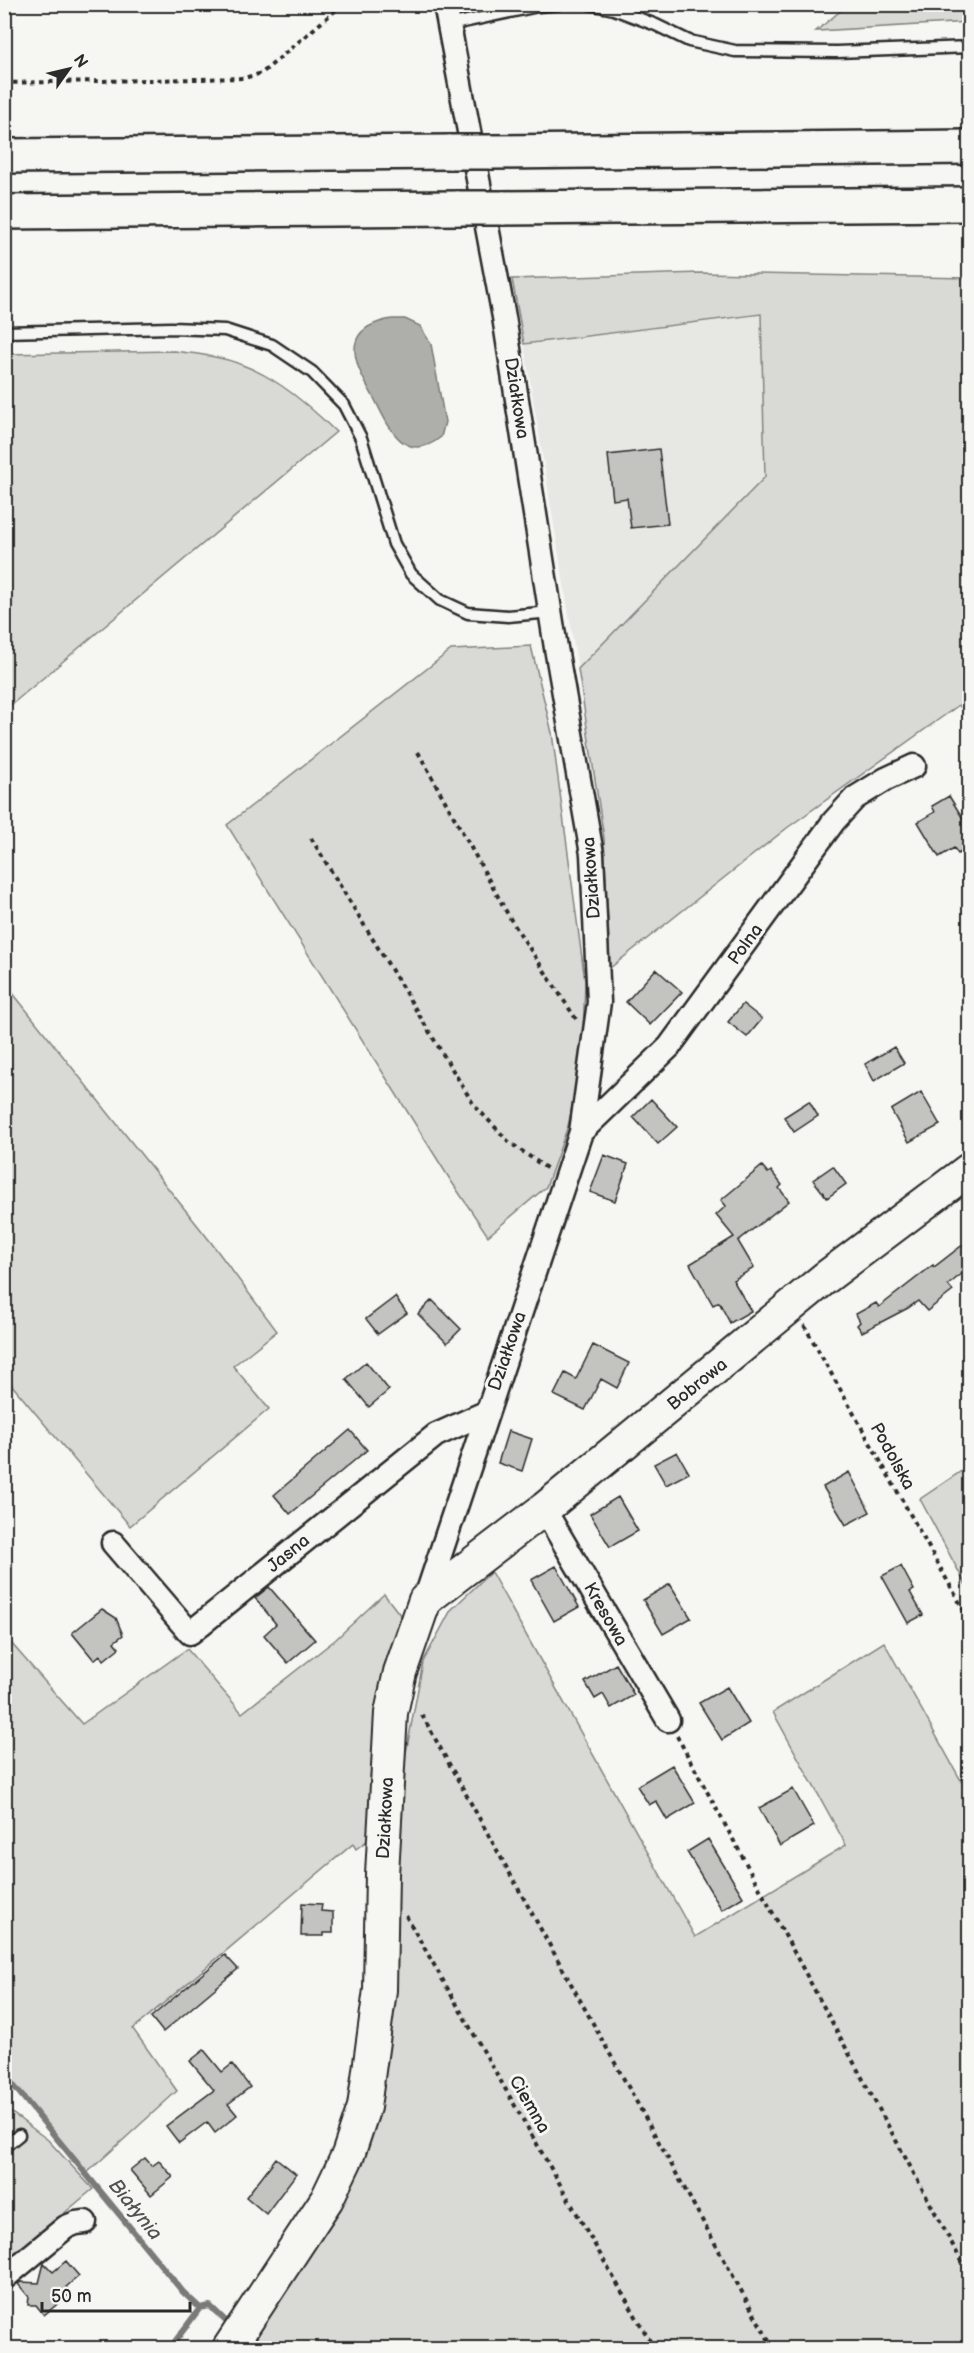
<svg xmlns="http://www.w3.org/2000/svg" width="974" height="2353" font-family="'Balsamiq Sans',sans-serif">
	<rect width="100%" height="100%" fill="#f6f6f2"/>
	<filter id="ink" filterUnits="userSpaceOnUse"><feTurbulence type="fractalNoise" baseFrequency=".0167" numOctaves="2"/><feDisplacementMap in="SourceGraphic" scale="12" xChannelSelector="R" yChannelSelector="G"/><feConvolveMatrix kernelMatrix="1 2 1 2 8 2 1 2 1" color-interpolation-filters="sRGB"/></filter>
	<g filter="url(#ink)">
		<path fill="#e7e7e3" d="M761,314L765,477L578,669L524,344Z"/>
		<path fill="#d9d9d5" stroke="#828280" stroke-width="1.5" d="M849,4L969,5V22L816,31Z
			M700,273L969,278V720L959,705L787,828L610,968L604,838L578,669L765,477L761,314L524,344L512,279Z
			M174,351C188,353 202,354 215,357C263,366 303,399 336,432L5,710V354Z
			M531,646L552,733L585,981L582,1061L568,1126L546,1187L488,1236L451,1181L227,825L451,650Z
			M4,982L210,1241L277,1331L233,1366L269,1409L130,1526L5,1377Z
			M969,1466V1591L920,1499Z
			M491,1572L695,1937L846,1845L773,1712L884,1642L969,1795V2348H250L332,2213L373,2129L391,2006L394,1856L405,1758L423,1662L451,1610Z
			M384,1594L404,1620L376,1712L370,1780L368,1840L356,1849L353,1844L133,2029L177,2091L87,2173L5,2074L4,1635L82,1724L187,1649L242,1713L335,1640Z
			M4,2107L48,2140L93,2189L5,2263Z"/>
		<path fill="#aeaeab" stroke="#7a7a78" stroke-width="1.5" d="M392,319H405L420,326L431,344L445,422L441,437C405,466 388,426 375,400C366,383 349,358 357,339C363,326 380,321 392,319Z"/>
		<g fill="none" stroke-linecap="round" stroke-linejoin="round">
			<path stroke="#7a7a78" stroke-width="6" d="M4,2074L183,2292L200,2308L210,2306L233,2328
				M244,2340L252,2348
				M170,2348L200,2308"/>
		</g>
		<path fill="#c3c3c0" stroke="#2b2b2b" stroke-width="1.5" d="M659,449L668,524L631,528L627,498L613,500L608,455Z
			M949,796L969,828V847L958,854L954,848L939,857L918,822L935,812L932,806Z
			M656,969L682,992L650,1025L626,1002Z
			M743,1004L762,1019L747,1037L728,1022Z
			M894,1047L904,1063L874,1081L865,1064Z
			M921,1092L940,1125L909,1142L891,1110Z
			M651,1099L677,1127L658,1144L633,1117Z
			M809,1101L818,1116L794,1132L784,1117Z
			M604,1155L628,1164L615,1201L590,1192Z
			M762,1166L768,1173L771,1171L782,1185L779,1188L789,1201L738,1241L754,1268L733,1280L751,1311L730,1323L719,1302L713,1305L690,1264L734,1237L716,1215L726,1206L721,1200Z
			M833,1166L846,1184L827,1198L813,1180Z
			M969,1240V1268L948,1285L953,1291L927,1311L918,1301L908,1308L862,1332L857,1325L860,1322L856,1314L876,1303L879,1307L933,1265L934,1267Z
			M395,1297L407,1313L378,1334L366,1319Z
			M432,1300L461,1329L447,1343L418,1314Z
			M593,1345L629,1363L617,1388L601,1379L585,1410L554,1395L565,1373L576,1379Z
			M366,1362L389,1390L369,1407L346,1379Z
			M350,1430L367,1450L290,1514L274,1495Z
			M508,1431L532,1439L522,1471L498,1463Z
			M677,1452L689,1473L666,1485L654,1464Z
			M849,1472L870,1512L846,1525L823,1487Z
			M618,1497L638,1531L610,1547L590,1514Z
			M556,1566L579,1607L554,1621L531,1580Z
			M901,1566L914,1590L910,1592L923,1615L908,1623L882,1576Z
			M670,1584L691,1618L663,1634L643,1600Z
			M269,1587L315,1640L288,1663L264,1635L276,1624L255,1598Z
			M102,1609L116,1618L123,1635L114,1642L119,1648L104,1660L100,1655L94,1660L72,1633Z
			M616,1664L634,1695L611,1708L603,1694L595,1699L585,1682Z
			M727,1687L749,1723L722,1740L699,1703Z
			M672,1765L695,1803L667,1820L656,1801L649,1805L637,1786Z
			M793,1789L814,1826L780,1846L759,1808Z
			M708,1839L743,1897L722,1910L687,1852Z
			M302,1903L322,1904L321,1911L333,1912V1933H324V1936H301Z
			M225,1955L238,1969L163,2032L151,2017Z
			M204,2050L222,2072L232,2064L250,2087L228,2104L237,2115L215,2133L207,2122L179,2143L166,2126L214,2090L190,2061Z
			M145,2158L152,2166L159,2161L173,2177L151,2195L130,2170Z
			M276,2158L296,2174L266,2214L246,2197Z
			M66,2261L79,2276L66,2287L71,2293L44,2315L36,2305H28L29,2297L18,2284L21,2282L39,2283L44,2263L53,2272Z"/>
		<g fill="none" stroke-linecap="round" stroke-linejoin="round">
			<defs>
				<path id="lane" d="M589,4L614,9L656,25L689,41L735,51L837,52L970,47
					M449,25L538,6L559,4
					M4,332L171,328L225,330L272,345L312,372L344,405L361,438L394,544L411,574L440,600L468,613L508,616L551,612
					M4,2147L19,2135"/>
				<path id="street" d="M581,1132L669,1047L834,821L855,798L886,779L914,766
					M544,1509L668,1720
					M113,1543L190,1633L436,1435L487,1412
					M425,1600L581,1132L599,1002L592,854L556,648L504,317L445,4
					M4,2278L66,2227L76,2223L85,2222"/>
				<path id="secondary" d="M229,2348L327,2199L348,2155L364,2107L380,1990L382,1874L391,1713L400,1672L425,1600L544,1509L825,1278L970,1169"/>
				<path id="highway" d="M490,152L970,147
					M4,156L451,152
					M502,208L970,204
					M4,212L459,208"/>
			</defs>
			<use href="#lane" stroke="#2b2b2b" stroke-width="15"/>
			<use href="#street" stroke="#2b2b2b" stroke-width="27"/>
			<use href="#secondary" stroke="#2b2b2b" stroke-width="36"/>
			<use href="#highway" stroke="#2b2b2b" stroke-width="38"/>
			<path stroke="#2b2b2b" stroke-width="4" stroke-dasharray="4.5 4.5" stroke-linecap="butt" d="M4,83L244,78L262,73L343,4
				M418,752L511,920L576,1019
				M311,838L474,1105L509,1142L549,1170
				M804,1325L970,1621
				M422,1715L773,2348
				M677,1736L970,2277
				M406,1916L654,2348"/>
			<use href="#lane" stroke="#f6f6f2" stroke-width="10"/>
			<use href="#street" stroke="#f6f6f2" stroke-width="22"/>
			<use href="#secondary" stroke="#f6f6f2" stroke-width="32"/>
			<use href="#highway" stroke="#f6f6f2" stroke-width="33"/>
			<defs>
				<path id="highway-bridge" d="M451,152H490
					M459,208H502"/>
			</defs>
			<use href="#highway-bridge" stroke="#2b2b2b" stroke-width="38" stroke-linecap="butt"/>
			<use href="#highway-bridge" stroke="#f6f6f2" stroke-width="33"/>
		</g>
	</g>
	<g text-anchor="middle" stroke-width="6" stroke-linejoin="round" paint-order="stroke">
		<g font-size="18" fill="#2b2b2b" stroke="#f6f6f2">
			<text transform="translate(517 398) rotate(81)" y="6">Działkowa</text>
			<text transform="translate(591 878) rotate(-94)" y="6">Działkowa</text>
			<text transform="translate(745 944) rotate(-54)" y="6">Polna</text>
			<text transform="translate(507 1351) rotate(-71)" y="6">Działkowa</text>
			<text transform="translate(697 1384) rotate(-39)" y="6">Bobrowa</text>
			<text transform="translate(893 1456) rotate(61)" y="6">Podolska</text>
			<text transform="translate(288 1553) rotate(-39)" y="6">Jasna</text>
			<text transform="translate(606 1614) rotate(60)" y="6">Kresowa</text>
			<text transform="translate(385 1818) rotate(-87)" y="6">Działkowa</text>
			<text transform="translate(530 2104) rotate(60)" y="6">Ciemna</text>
		</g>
		<g font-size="20" font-style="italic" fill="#525251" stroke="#f6f6f2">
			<text transform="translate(136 2209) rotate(51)" y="7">Białynia</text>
		</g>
	</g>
	<rect width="974" height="2353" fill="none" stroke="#f6f6f2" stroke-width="24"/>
	<rect x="12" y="12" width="950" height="2329" fill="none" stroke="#2b2b2b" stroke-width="2" filter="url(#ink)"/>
	<g transform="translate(69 69) rotate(56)" stroke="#f6f6f2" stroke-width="4.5" paint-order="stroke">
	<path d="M0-4.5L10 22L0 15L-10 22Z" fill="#2b2b2b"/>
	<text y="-9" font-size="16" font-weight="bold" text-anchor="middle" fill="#2b2b2b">N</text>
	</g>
	<path d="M42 2302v9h148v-9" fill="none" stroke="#2b2b2b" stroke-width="3"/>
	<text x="51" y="2302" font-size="18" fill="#2b2b2b" stroke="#f6f6f2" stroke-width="4.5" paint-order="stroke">50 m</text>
</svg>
